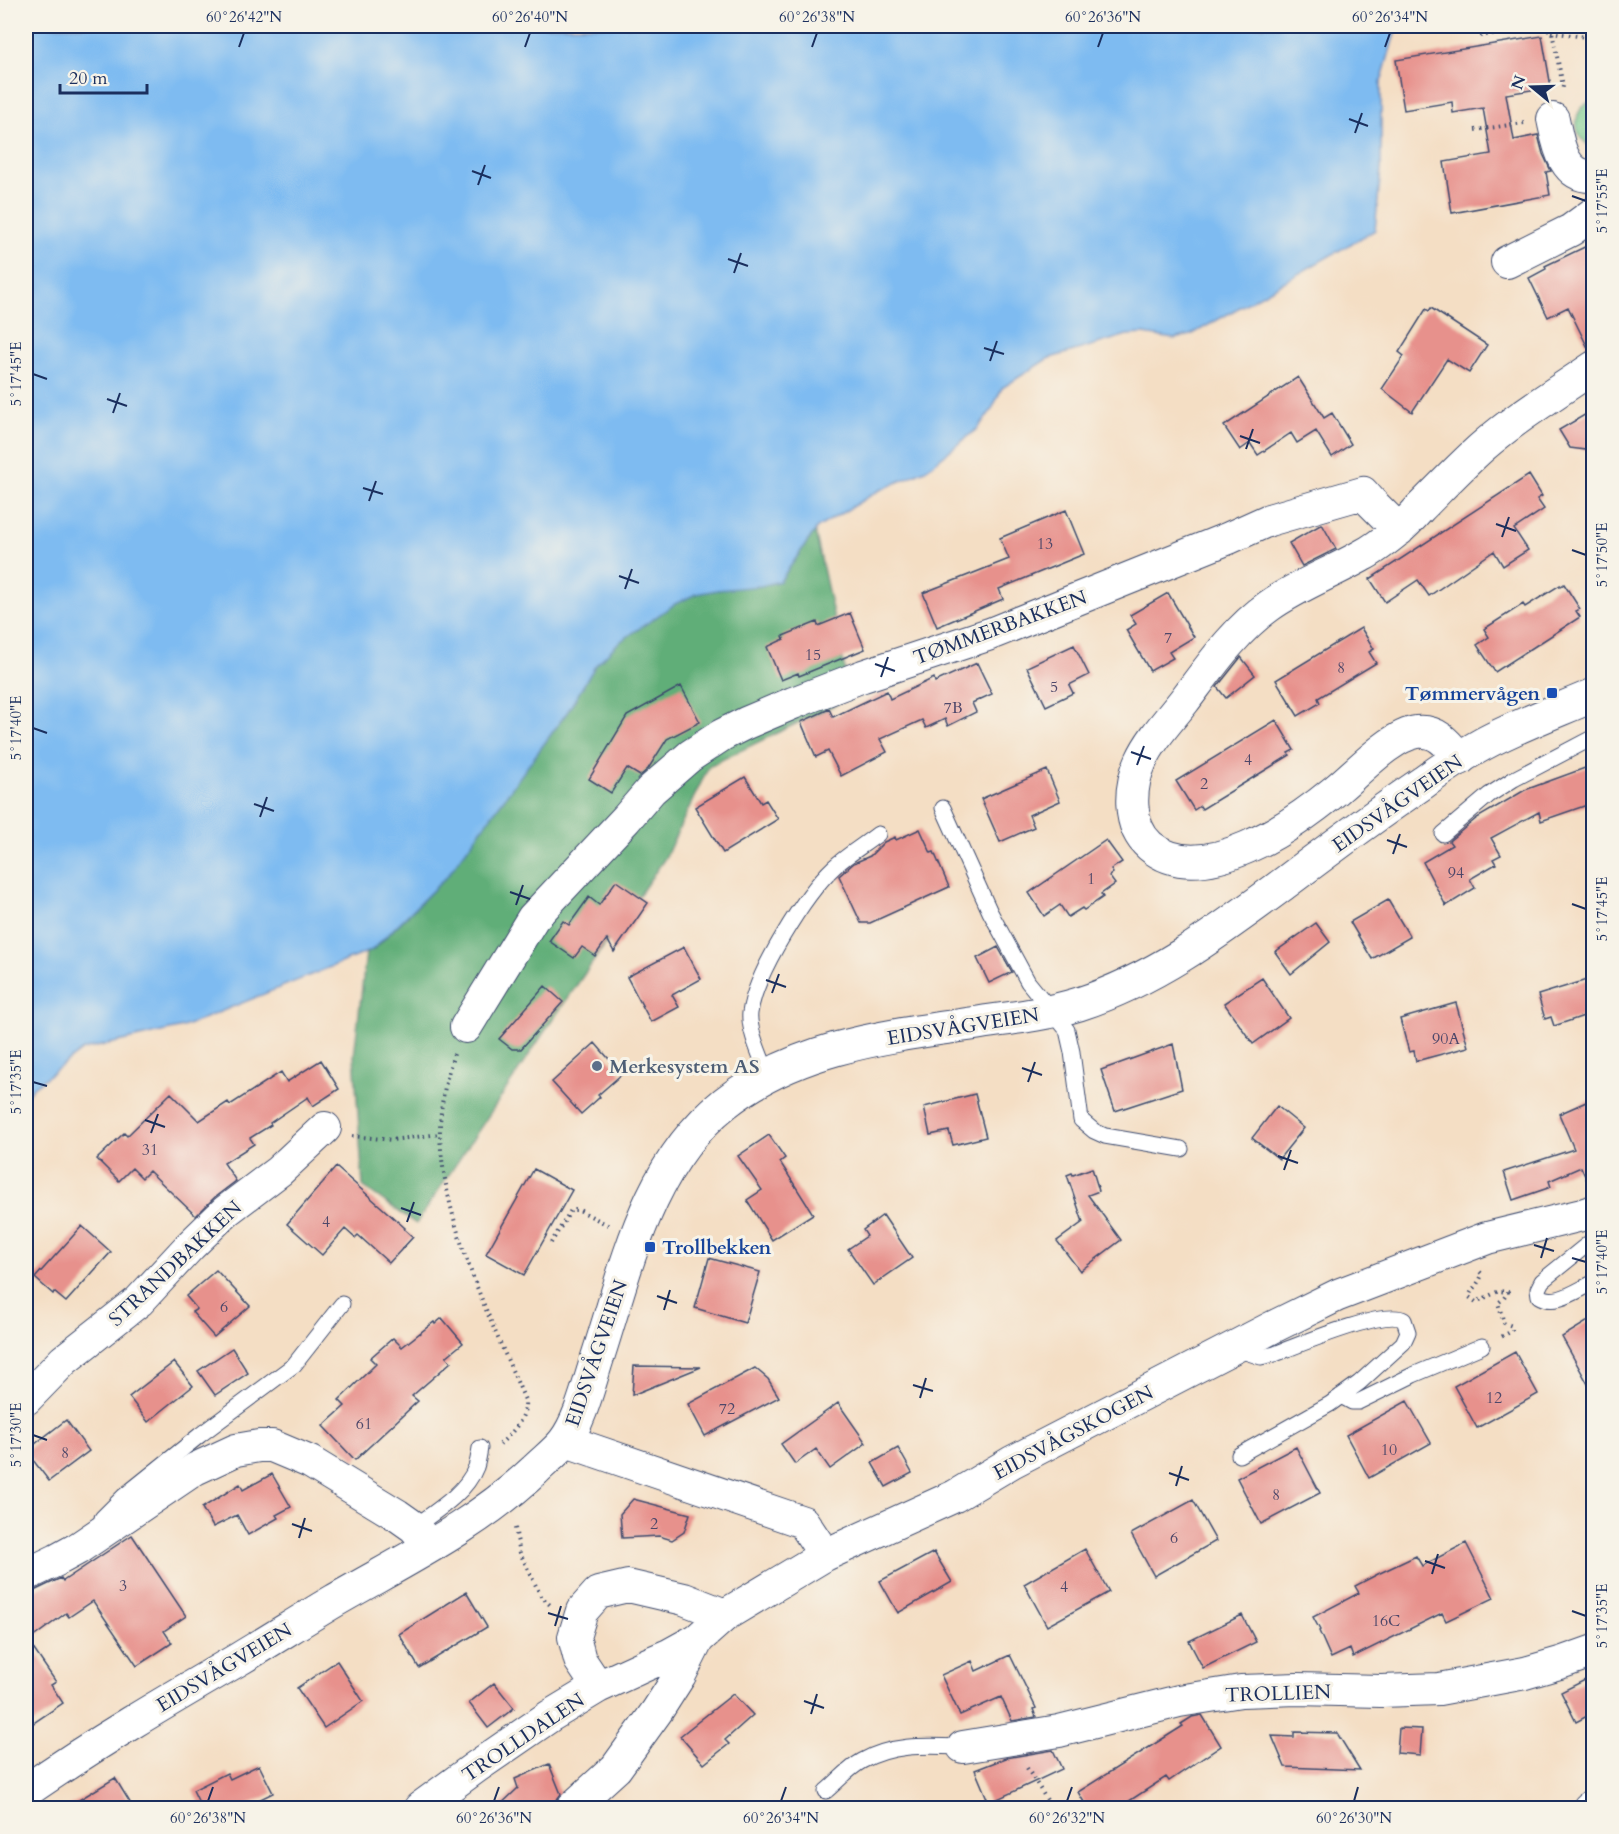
<svg xmlns="http://www.w3.org/2000/svg" width="1619" height="1834" font-family="Cardo,serif">
	<rect width="100%" height="100%" fill="#f7f3e8"/>
	<filter id="ink" filterUnits="userSpaceOnUse"><feTurbulence type="fractalNoise" baseFrequency=".0167" numOctaves="2"/><feDisplacementMap in="SourceGraphic" scale="12" xChannelSelector="R" yChannelSelector="G"/><feConvolveMatrix kernelMatrix="1 2 1 2 8 2 1 2 1" color-interpolation-filters="sRGB"/></filter>
	<filter id="wash" filterUnits="userSpaceOnUse"><feTurbulence type="fractalNoise" baseFrequency=".008" numOctaves="4" result="noise"/><feDisplacementMap in="SourceGraphic" scale="24" xChannelSelector="R" yChannelSelector="G"/><feGaussianBlur stdDeviation="1.35" result="paint"/><feColorMatrix in="noise" values="0 0 0 0 0 0 0 0 0 0 0 0 0 0 0 0 0 1.4 0 .05"/><feComposite in="paint" operator="in"/></filter>
	<g filter="url(#wash)">
		<rect width="100%" height="100%" fill="#f4dec4"/>
		<path fill="#77ca8c" stroke="#497c75" stroke-width="1.5" d="M1593,100H1594L1593,148C1572,136 1570,111 1593,100Z"/>
		<path fill="#61ae78" stroke="#3e6e6b" stroke-width="1.5" d="M815,531L851,697L709,766L665,858L549,1025L416,1224L363,1186L354,1056L366,953L373,950L448,875L568,711L595,666L618,643L675,604L696,594L717,590L780,581Z"/>
		<path fill="#7ebbf1" stroke="#4c75a8" stroke-width="1.5" d="M26,26H1397L1381,82V169L1375,230L1191,335L1174,339L1144,334L1127,335L1047,359L1002,388L991,411L977,429L925,470L878,491L817,528L780,581L761,586L717,590L696,594L675,604L618,643L595,666L568,711L448,875L372,950L183,1027L83,1050L32,1088L26,1096Z"/>
		<g id="blocks">
			<path fill="#e7918c" d="M1542,36L1551,87L1506,94L1514,140L1538,135L1543,154L1551,171L1546,172L1550,195L1452,213L1444,162L1491,154L1483,108L1453,113L1452,102L1404,110L1396,60Z
				M1593,243V349L1589,350L1568,307L1548,317L1529,278L1546,269L1545,266Z
				M1431,308L1487,345L1469,373L1447,359L1412,412L1382,389L1404,356L1399,352L1426,309L1429,311Z
				M1298,377L1324,418L1332,413L1351,444L1332,457L1316,431L1297,443L1291,433L1258,455L1250,443L1240,450L1224,426Z
				M1593,410V451L1570,448L1559,430Z
				M1529,475L1542,496L1537,499L1544,509L1514,529L1528,550L1503,566L1494,551L1429,596L1418,580L1385,602L1370,579Z
				M1066,510L1084,554L999,589L1003,599L937,627L923,593L1009,559L1000,538Z
				M1322,524L1336,549L1302,566L1289,543Z
				M1564,584L1580,609L1576,611L1580,617L1495,672L1477,645L1489,637L1484,629L1523,604L1525,607L1560,585V587Z
				M1168,593L1194,637L1169,652L1173,658L1150,671L1126,630L1136,624L1130,615Z
				M850,613L865,649L799,676L798,673L781,680L767,647L784,639L783,636L817,622L818,626Z
				M1361,628L1374,649L1369,652L1376,663L1318,698L1320,703L1298,716L1276,680Z
				M1074,645L1089,675L1069,685L1073,693L1046,706L1027,667Z
				M1241,657L1255,675L1226,698L1217,687Z
				M977,663L992,694L972,703L976,712L948,726L945,719L926,728L922,720L880,739L887,752L841,776L828,751L816,757L801,722L829,709L833,717L887,691L890,699L934,678L935,682Z
				M681,686L700,722L667,739L648,769L640,776L627,768L611,793L589,779L627,716Z
				M1276,720L1294,750L1288,753L1290,755L1202,809L1200,806L1194,810L1176,781Z
				M1593,765V803L1541,821L1539,812L1491,838L1501,855L1493,859L1496,864L1470,879L1475,888L1446,906L1423,862L1452,845L1449,841L1477,818L1525,790Z
				M1047,770L1060,801L1029,815L1034,827L1000,842L981,799Z
				M745,777L761,803L766,800L778,819L723,853L695,807Z
				M920,829L931,853L934,852L949,887L870,923H861L839,876L854,863L870,856L884,842L895,837L896,840Z
				M1106,840L1122,862L1111,869L1113,873L1109,876L1115,884L1101,894L1103,897L1084,910L1082,908L1068,917L1060,905L1044,916L1029,893Z
				M616,881L648,903L614,952L607,939L595,956L582,947L574,958L549,941L563,921L569,925L589,897L599,905Z
				M1388,900L1410,937L1372,959L1350,922Z
				M1316,923L1330,942L1291,974L1275,952Z
				M684,947L701,979L672,995L679,1007L651,1022L627,977Z
				M998,947L1012,972L989,983L977,958Z
				M1262,978L1289,1018L1253,1044L1224,1003Z
				M1593,978V1013L1554,1026L1551,1017L1545,1019L1538,995Z
				M545,986L563,1002L521,1049H512L499,1039Z
				M1456,1003L1468,1047L1416,1061L1414,1051L1409,1052L1400,1019Z
				M595,1043L622,1074L598,1095L600,1097L581,1114L552,1082Z
				M1173,1044L1182,1089L1115,1111L1101,1070Z
				M321,1060L339,1089L313,1106L308,1097L270,1123L271,1125L250,1138L254,1144L224,1163L236,1181L215,1197L196,1216L149,1171L142,1178L132,1168L119,1181L97,1159L124,1133L127,1136L171,1093L199,1121L228,1102L230,1105L281,1072L287,1082Z
				M975,1094L986,1137L953,1145L949,1131L930,1135L924,1107Z
				M1593,1099V1194L1581,1167L1549,1181L1551,1187L1513,1200L1504,1172L1574,1149L1559,1114Z
				M1277,1106L1304,1128L1279,1159L1252,1138Z
				M769,1135L785,1158L780,1162L813,1214L772,1240L747,1200L762,1190L738,1156Z
				M336,1167L405,1228L404,1229L413,1237L389,1263L358,1235L355,1238L345,1229L322,1255L287,1224Z
				M1092,1168L1099,1191L1088,1195L1121,1240L1080,1271L1057,1241L1083,1222L1067,1175L1072,1173L1073,1175Z
				M534,1169L572,1190L524,1275L486,1254Z
				M883,1215L912,1258L873,1285L848,1249L867,1236L863,1230Z
				M82,1226L111,1252L66,1302L54,1292L53,1294L35,1278Z
				M709,1258L760,1272L745,1323L695,1308Z
				M216,1270L250,1306L214,1337L192,1312L197,1309L186,1296Z
				M442,1318L463,1343L446,1357L451,1362L412,1396L418,1401L355,1460L323,1426L345,1406L339,1400L376,1364L370,1358L393,1338L402,1347L434,1322L435,1324Z
				M1593,1318V1393L1562,1337Z
				M232,1348L248,1373L215,1395L198,1371Z
				M1515,1352L1538,1394L1477,1428L1454,1386Z
				M174,1362L193,1386L148,1422L129,1397Z
				M634,1366L701,1367L632,1395Z
				M755,1368L768,1379L779,1397L705,1436L688,1404Z
				M1407,1401L1431,1443L1369,1478L1346,1435Z
				M838,1403L866,1443L830,1469L816,1449L795,1464L781,1444Z
				M66,1420L89,1451L49,1481L26,1451Z
				M1296,1447L1320,1493L1261,1524L1237,1478Z
				M898,1448L912,1473L886,1487L872,1463Z
				M272,1474L291,1507L276,1515L278,1518L248,1535L237,1515L213,1527L202,1508L240,1484L243,1490Z
				M633,1499L690,1514L684,1532L672,1540L659,1536L622,1538L620,1514Z
				M1193,1500L1216,1541L1154,1576L1131,1534Z
				M132,1535L186,1616L164,1631L172,1643L137,1666L93,1601L69,1617L66,1613L28,1641L56,1682L51,1685L63,1703L26,1728V1593L34,1591L61,1578L63,1581Z
				M1466,1543L1494,1598L1446,1621L1442,1613L1353,1657L1350,1649L1331,1658L1319,1631L1320,1630L1313,1617L1359,1593L1355,1586L1378,1574L1416,1556L1422,1566Z
				M1085,1549L1109,1592L1047,1626L1024,1584Z
				M934,1552L952,1582L898,1613L880,1581Z
				M466,1592L487,1627L419,1668L399,1634Z
				M1242,1615L1256,1642L1203,1668L1189,1641Z
				M1010,1655L1036,1708L1033,1709L1036,1717L1012,1721L1001,1697L960,1715L941,1675L972,1661L976,1671Z
				M337,1661L363,1701L324,1728L297,1688Z
				M1587,1679L1593,1691V1713L1576,1722L1561,1692Z
				M494,1683L514,1708L488,1728L469,1703Z
				M733,1694L753,1715L725,1740L729,1744L704,1764L680,1736Z
				M1202,1715L1221,1746L1169,1781L1166,1777L1117,1809H1088L1078,1792L1183,1726L1181,1724L1192,1717Z
				M1399,1728L1422,1729L1420,1755L1397,1753Z
				M1294,1732L1337,1733L1360,1770L1285,1767L1272,1736L1294,1737Z
				M1053,1750L1062,1769L989,1803L975,1770L1006,1758Z
				M549,1764L561,1794L555,1802L554,1809H496L518,1788L515,1779Z
				M259,1765L273,1793L240,1809H202L193,1790L227,1773L230,1779Z
				M115,1778L134,1809H64Z"/>
		</g>
	</g>
	<g filter="url(#ink)">
		<use href="#blocks" fill-opacity="0" stroke="#3c496d" stroke-width="1.5"/>
		<g fill="none" stroke-linecap="round" stroke-linejoin="round">
			<defs>
				<path id="lane" d="M943,808L990,912L1028,982L1067,1030L1072,1052L1081,1120L1094,1131L1105,1136L1181,1149
					M1443,834L1489,795L1514,779L1594,737
					M768,1075C762,1059 748,1030 750,1013C755,974 805,894 834,867C847,855 864,845 878,834
					M1593,1283C1577,1290 1556,1307 1539,1296L1538,1289L1542,1281L1594,1239
					M1236,1349L1261,1357L1275,1354C1298,1345 1386,1308 1404,1320L1408,1332L1403,1343L1359,1383L1330,1404L1239,1455
					M1341,1396L1352,1402H1358L1413,1375L1482,1346
					M102,1518L124,1496L200,1435L294,1365L342,1304
					M414,1527C436,1511 466,1493 476,1467C478,1461 479,1454 480,1448
					M826,1791C838,1781 849,1768 862,1761C894,1743 928,1746 963,1747"/>
				<path id="street" d="M1553,119C1558,142 1562,178 1594,176
					M1507,262L1571,230L1594,213
					M1460,759C1448,744 1438,730 1417,732C1392,735 1357,773 1336,790C1295,824 1202,890 1150,846C1127,826 1129,787 1141,761C1151,739 1169,720 1184,701C1210,667 1234,631 1269,606C1298,585 1332,573 1363,555C1375,549 1387,539 1397,531C1406,524 1413,516 1420,508C1440,488 1460,467 1481,448C1515,418 1556,393 1594,367
					M466,1027L533,918L626,819L651,790L690,756L722,735L746,723L793,703L863,676L990,634L1229,538L1269,520L1363,493L1371,502L1399,530
					M26,1399L64,1360L139,1301L190,1246L226,1211L279,1171L325,1128
					M566,1441L803,1522L825,1555L955,1496L1012,1462L1273,1327L1338,1295L1487,1238L1582,1215L1594,1211
					M26,1575L57,1560L77,1549L195,1469L236,1450L259,1446H272L310,1462L397,1515L414,1527L430,1546
					M598,1687L580,1660L574,1637L582,1611L598,1593L628,1586L684,1599L725,1615
					M963,1747L1059,1731L1179,1701L1241,1691L1297,1689L1381,1691L1439,1689L1525,1673L1563,1662L1594,1651
					M420,1808L476,1767L550,1716L598,1687L648,1664L669,1655L698,1639L725,1615L825,1555
					M572,1808L616,1768L657,1711L680,1675L698,1639
					M1589,1808L1594,1804"/>
				<path id="primary" d="M26,1791C95,1743 167,1701 239,1659C271,1640 302,1620 334,1601C403,1561 476,1526 535,1470C544,1461 556,1452 564,1442C580,1422 589,1384 597,1359C627,1267 646,1166 725,1103C801,1043 899,1035 991,1021C1021,1017 1050,1013 1079,1004C1157,979 1221,930 1286,882C1331,848 1377,814 1424,782C1443,768 1463,755 1483,744C1518,725 1557,711 1594,695"/>
			</defs>
			<use href="#lane" stroke="#3c496d" stroke-width="17"/>
			<use href="#street" stroke="#3c496d" stroke-width="34"/>
			<use href="#primary" stroke="#3c496d" stroke-width="35"/>
			<path stroke="#3c496d" stroke-width="4" stroke-dasharray="1.5 4.5" stroke-linecap="butt" d="M1543,26L1552,32L1563,86L1562,91
				M1551,32L1592,38
				M1594,35L1590,51L1594,64
				M1480,36L1540,26
				M1475,130L1524,123
				M454,1054C446,1077 439,1111 440,1135C444,1226 490,1318 525,1400C527,1418 513,1432 500,1444
				M352,1136L392,1140L440,1134
				M551,1243L571,1210H579L608,1225
				M1480,1272L1482,1274C1479,1285 1472,1287 1469,1297L1476,1302L1499,1291L1508,1292L1504,1298L1498,1303L1504,1323L1512,1326V1331L1499,1338
				M515,1528L520,1553L541,1596L552,1607
				M1027,1768L1052,1808"/>
			<use href="#lane" stroke="#fff" stroke-width="15"/>
			<use href="#street" stroke="#fff" stroke-width="32"/>
			<use href="#primary" stroke="#fff" stroke-width="33"/>
		</g>
	</g>
	<path fill="none" stroke="#1b2f5e" stroke-width="2" d="M239,47L244,33M525,47L530,33M812,47L817,33M1098,47L1103,33M1385,47L1390,33M1349,119L1368,126M1355,133L1362,113M472,171L491,178M478,185L485,165M1572,196L1586,201M728,259L748,266M734,273L741,253M984,348L1004,354M990,361L997,341M33,374L47,379M107,399L127,406M113,413L120,393M1240,436L1260,443M1246,449L1253,429M363,488L383,494M369,501L376,481M1496,524L1516,531M1502,537L1509,517M1572,550L1586,555M619,576L639,583M625,589L632,569M875,664L895,671M881,677L888,657M33,728L47,733M1131,752L1151,759M1137,765L1144,746M254,804L274,811M260,817L267,797M1387,840L1407,847M1393,854L1400,834M510,892L530,899M1572,904L1586,909M516,905L523,885M766,980L786,987M772,993L779,974M1022,1068L1042,1075M33,1082L47,1086M1028,1082L1035,1062M145,1120L165,1127M151,1133L158,1114M1278,1156L1298,1163M1284,1170L1291,1150M401,1208L421,1215M407,1222L414,1202M1534,1245L1554,1251M1541,1258L1547,1238M1572,1258L1586,1262M657,1296L677,1303M664,1310L670,1290M913,1385L933,1391M920,1398L926,1378M33,1435L47,1440M1169,1473L1189,1480M1176,1486L1182,1466M292,1524L312,1531M299,1538L305,1518M1425,1561L1445,1568M1432,1574L1438,1554M1572,1611L1586,1616M548,1613L568,1619M555,1626L561,1606M804,1701L824,1708M811,1714L817,1694M208,1801L213,1787M494,1801L499,1787M781,1801L786,1787M1067,1801L1072,1787M1354,1801L1358,1787"/>
	<g fill="#1a4fb4" stroke="#f7f3e8" stroke-width="2">
		<rect x="1546" y="687" width="12" height="12" rx="3"/>
		<rect x="644" y="1241" width="12" height="12" rx="3"/>
	</g>
	<circle fill="#5c6f8a" stroke="#f7f3e8" stroke-width="2" cx="597" cy="1066" r="6"/>
	<g text-anchor="middle" stroke-width="6" stroke-linejoin="round" paint-order="stroke">
		<g font-size="16" fill="#4e486a">
			<text x="1045" y="549">13</text>
			<text x="1168" y="643">7</text>
			<text x="813" y="660">15</text>
			<text x="1341" y="673">8</text>
			<text x="1054" y="692">5</text>
			<text x="953" y="713">7B</text>
			<text x="1248" y="765">4</text>
			<text x="1204" y="789">2</text>
			<text x="1456" y="878">94</text>
			<text x="1091" y="884">1</text>
			<text x="1446" y="1044">90A</text>
			<text x="150" y="1155">31</text>
			<text x="326" y="1227">4</text>
			<text x="224" y="1312">6</text>
			<text x="1494" y="1403">12</text>
			<text x="727" y="1414">72</text>
			<text x="364" y="1429">61</text>
			<text x="1389" y="1455">10</text>
			<text x="65" y="1458">8</text>
			<text x="1276" y="1500">8</text>
			<text x="654" y="1529">2</text>
			<text x="1174" y="1543">6</text>
			<text x="123" y="1591">3</text>
			<text x="1064" y="1592">4</text>
			<text x="1386" y="1626">16C</text>
		</g>
		<g font-size="20" fill="#1b2f5e" stroke="#f7f3e8">
			<text transform="translate(1000 627) rotate(-20)" y="7">TØMMERBAKKEN</text>
			<text transform="translate(1397 803) rotate(-35)" y="7">EIDSVÅGVEIEN</text>
			<text transform="translate(963 1026) rotate(-9)" y="7">EIDSVÅGVEIEN</text>
			<text transform="translate(175 1263) rotate(-43)" y="7">STRANDBAKKEN</text>
			<text transform="translate(596 1353) rotate(-71)" y="7">EIDSVÅGVEIEN</text>
			<text transform="translate(1073 1432) rotate(-28)" y="7">EIDSVÅGSKOGEN</text>
			<text transform="translate(224 1667) rotate(-31)" y="7">EIDSVÅGVEIEN</text>
			<text transform="translate(1278 1693) rotate(-2)" y="7">TROLLIEN</text>
			<text transform="translate(523 1737) rotate(-34)" y="7">TROLLDALEN</text>
		</g>
		<g font-size="20" font-weight="bold" fill="#164399" stroke="#f7f3e8" text-anchor="end">
			<text x="1540" y="700">Tømmervågen</text>
			<text x="662" y="1254" text-anchor="start">Trollbekken</text>
		</g>
		<g font-size="20" font-weight="bold" fill="#4e5e75" stroke="#f7f3e8" text-anchor="start">
			<text x="609" y="1073">Merkesystem AS</text>
		</g>
	</g>
	<rect width="1619" height="1834" fill="none" stroke="#f7f3e8" stroke-width="66"/>
	<g transform="translate(1532 87) rotate(289)" stroke="#f7f3e8" stroke-width="4.5" paint-order="stroke">
	<path d="M0-4.5L10 22L0 15L-10 22Z" fill="#1b2f5e"/>
	<text y="-9" font-size="16" font-weight="bold" text-anchor="middle" fill="#1b2f5e">N</text>
	</g>
	<path d="M60 84v9h87v-9" fill="none" stroke="#1b2f5e" stroke-width="3"/>
	<text x="69" y="84" font-size="18" fill="#1b2f5e" stroke="#f7f3e8" stroke-width="4.5" paint-order="stroke">20 m</text>
	<rect x="33" y="33" width="1553" height="1768" fill="none" stroke="#1b2f5e" stroke-width="2"/>
	<g font-size="15" text-anchor="middle" fill="#1b2f5e">
		<text x="244" y="22">60°26'42"N</text>
		<text x="530" y="22">60°26'40"N</text>
		<text x="817" y="22">60°26'38"N</text>
		<text x="1103" y="22">60°26'36"N</text>
		<text x="1390" y="22">60°26'34"N</text>
		<text transform="translate(1602 201) rotate(-90)" y="5">5°17'55"E</text>
		<text transform="translate(16 374) rotate(-90)" y="5">5°17'45"E</text>
		<text transform="translate(1602 555) rotate(-90)" y="5">5°17'50"E</text>
		<text transform="translate(16 728) rotate(-90)" y="5">5°17'40"E</text>
		<text transform="translate(1602 909) rotate(-90)" y="5">5°17'45"E</text>
		<text transform="translate(16 1082) rotate(-90)" y="5">5°17'35"E</text>
		<text transform="translate(1602 1262) rotate(-90)" y="5">5°17'40"E</text>
		<text transform="translate(16 1435) rotate(-90)" y="5">5°17'30"E</text>
		<text transform="translate(1602 1616) rotate(-90)" y="5">5°17'35"E</text>
		<text x="208" y="1823">60°26'38"N</text>
		<text x="494" y="1823">60°26'36"N</text>
		<text x="781" y="1823">60°26'34"N</text>
		<text x="1067" y="1823">60°26'32"N</text>
		<text x="1354" y="1823">60°26'30"N</text>
	</g>
</svg>
